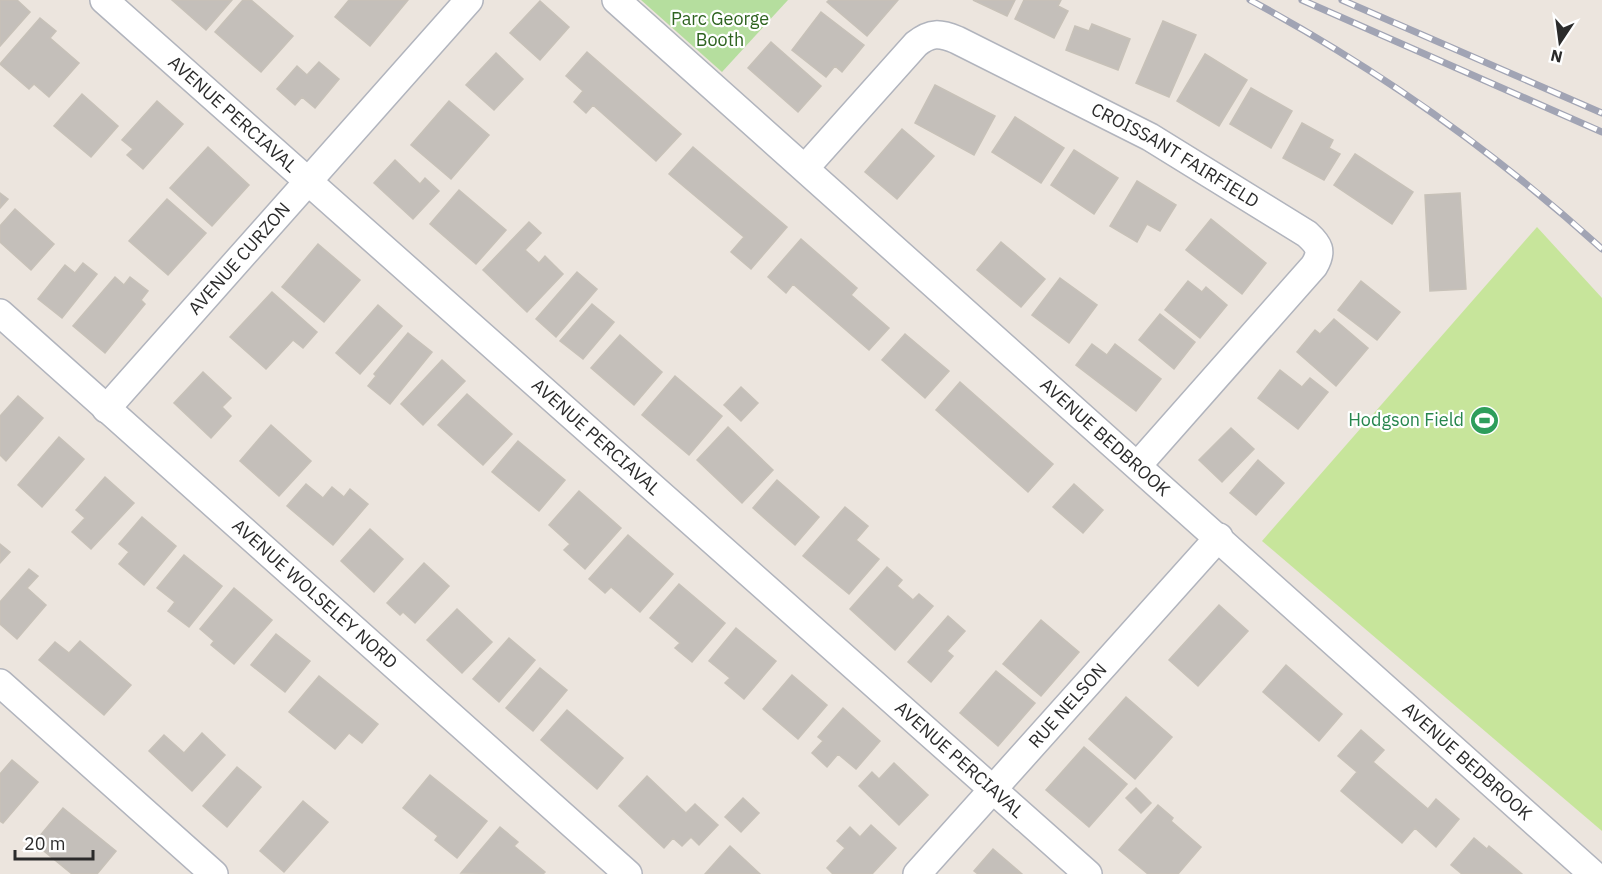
<svg xmlns="http://www.w3.org/2000/svg" width="1602" height="874" font-family="'IBM Plex Sans',sans-serif">
	<rect width="100%" height="100%" fill="#ece5de"/>
	<path fill="#b5de9e" d="M641,0H788L722,72Z"/>
	<path fill="#c7e59b" d="M1537,227L1602,298V831L1262,541Z"/>
	<path fill="#c4bfba" stroke="#c7c1b8" stroke-width="1.5" d="M0,0H17L30,12L0,46Z
		M172,0H232L206,30Z
		M243,0H251L293,36L261,72L215,32Z
		M349,0H408L370,46L335,17Z
		M829,0H898L867,36L827,2Z
		M973,0H1015L1007,16Z
		M1024,0H1061L1058,6L1068,11L1054,38L1015,19Z
		M540,1L569,27L540,60L510,33Z
		M821,12L864,45L842,72L835,66L826,77L792,50Z
		M40,18L56,31L50,38L79,63L49,97L34,84L29,89L0,64Z
		M1163,21L1196,35L1169,97L1136,83Z
		M1092,24L1130,39L1118,70L1066,50L1075,26L1089,31Z
		M771,42L821,86L798,112L748,68Z
		M587,52L681,134L656,161L593,105L586,113L574,102L583,91L566,76Z
		M496,53L523,79L494,110L466,85Z
		M1205,54L1247,80L1219,126L1177,101Z
		M319,62L339,79L315,108L302,97L295,105L277,89L297,66L307,75Z
		M935,85L995,116L974,155L915,123Z
		M1251,88L1292,111L1271,148L1230,124Z
		M82,94L118,126L91,157L54,126Z
		M157,101L183,124L143,169L127,155L133,149L122,140Z
		M449,101L489,135L451,179L411,145Z
		M1015,117L1064,148L1041,183L992,152Z
		M1302,123L1333,140L1329,148L1340,154L1324,180L1283,158Z
		M902,129L934,156L897,199L865,172Z
		M208,147L249,185L212,226L170,188Z
		M693,147L787,227L751,269L731,252L744,237L669,174Z
		M1074,150L1118,178L1094,214L1051,185Z
		M1355,154L1413,192L1392,224L1334,185Z
		M395,160L420,184L425,178L439,191L413,219L374,183Z
		M1137,181L1176,205L1160,231L1147,224L1137,242L1110,226Z
		M459,190L506,230L476,264L430,224Z
		M0,193L8,199L0,208Z
		M1460,193L1466,289L1430,291L1425,195Z
		M167,199L206,233L168,275L129,241Z
		M15,209L54,244L31,270L0,242V226Z
		M1211,219L1266,263L1242,294L1186,250Z
		M529,222L541,233L525,250L539,263L545,256L563,274L527,312L483,270Z
		M801,239L857,288L851,295L889,328L869,350L793,284L786,293L768,277Z
		M1001,242L1045,279L1021,307L977,270Z
		M318,244L360,280L324,322L282,287Z
		M83,263L97,274L62,318L38,299L65,265L75,273Z
		M577,272L597,289L556,337L536,319Z
		M115,277L124,285L130,277L148,291L141,300L145,304L105,353L73,326Z
		M1060,278L1097,305L1069,343L1032,315Z
		M1188,281L1202,292L1206,287L1227,305L1200,338L1165,310Z
		M1361,281L1400,312L1377,340L1338,310Z
		M272,292L317,332L303,348L293,340L266,369L230,337Z
		M592,304L614,322L583,359L560,341Z
		M378,305L402,326L360,374L336,353Z
		M1160,314L1195,342L1174,369L1139,340Z
		M1334,319L1368,348L1336,386L1297,352L1315,330L1320,334Z
		M408,333L432,352L390,404L368,386L376,376L374,374Z
		M905,334L949,371L925,398L882,360Z
		M620,335L662,372L634,405L591,368Z
		M1092,344L1107,355L1115,344L1161,379L1136,411L1076,365Z
		M442,360L465,381L423,425L401,404Z
		M1280,370L1302,387L1310,378L1328,392L1298,429L1258,398Z
		M203,372L231,398L222,407L231,416L211,438L174,403Z
		M675,376L722,416L689,455L642,415Z
		M960,382L1053,464L1028,492L936,410Z
		M741,387L758,403L741,421L724,405Z
		M467,394L512,434L483,465L438,425Z
		M18,396L43,418L6,461L0,455V416Z
		M271,425L311,461L279,496L240,461Z
		M728,427L773,470L742,503L697,460Z
		M1231,428L1254,449L1222,482L1199,460Z
		M59,437L84,459L42,507L18,485Z
		M518,441L565,480L539,511L492,472Z
		M1258,460L1284,483L1256,515L1230,493Z
		M105,477L134,503L91,549L72,532L85,518L76,510Z
		M777,480L819,517L795,545L753,508Z
		M306,484L323,498L332,487L344,497L350,489L368,504L333,545L287,506Z
		M1074,484L1103,510L1083,533L1053,507Z
		M579,491L621,528L585,569L564,550L570,544L549,525Z
		M845,507L868,526L856,540L879,559L849,594L803,556Z
		M142,517L176,546L144,585L119,564L129,552L119,544Z
		M370,529L403,559L374,592L341,561Z
		M628,535L673,574L640,612L611,587L605,593L589,579Z
		M0,544L10,552L0,563Z
		M184,555L222,586L189,627L168,611L175,602L157,588Z
		M424,563L449,586L415,623L403,612L400,615L387,603Z
		M887,567L902,580L897,586L913,600L919,594L933,606L895,650L850,609Z
		M29,569L38,576L27,588L46,605L17,639L0,624V602Z
		M679,584L725,623L692,662L675,648L680,643L650,618Z
		M234,588L272,620L234,664L211,645L214,641L200,629Z
		M1219,605L1248,631L1198,686L1169,660Z
		M457,609L492,642L462,673L427,640Z
		M948,616L965,631L947,651L953,656L931,682L908,662Z
		M1041,620L1079,652L1041,696L1003,664Z
		M736,628L776,661L744,699L725,683L730,678L709,661Z
		M276,634L310,661L285,692L251,665Z
		M509,638L535,660L499,702L473,679Z
		M80,641L131,685L104,715L39,660L55,642L69,653Z
		M1286,665L1342,714L1319,741L1263,692Z
		M540,668L567,690L533,731L506,708Z
		M996,671L1035,703L998,746L960,713Z
		M792,675L827,705L798,739L763,709Z
		M319,676L378,724L362,743L349,733L335,749L289,712Z
		M1126,697L1172,737L1135,779L1089,739Z
		M843,708L880,741L856,769L838,754L827,767L812,753L823,741L818,737Z
		M567,710L623,758L597,789L541,740Z
		M1361,730L1384,750L1373,762L1428,809L1436,799L1459,819L1436,847L1415,828L1402,843L1341,791L1357,772L1338,756Z
		M202,733L225,755L192,791L149,751L164,735L184,753Z
		M1084,747L1127,784L1089,827L1046,790Z
		M12,760L38,782L3,823L0,821V774Z
		M894,763L928,795L899,825L859,786L872,772L879,779Z
		M237,767L261,787L227,827L203,806Z
		M430,775L487,821L457,858L435,840L438,836L403,808Z
		M647,776L686,813L695,804L718,825L699,845L691,837L682,846L673,838L664,848L619,806Z
		M1136,788L1151,803L1141,813L1126,798Z
		M743,798L759,813L741,832L725,817Z
		M303,801L328,822L284,872L260,851Z
		M1158,805L1173,818L1171,821L1201,847L1178,874H1148L1119,850Z
		M63,808L116,851L97,874H72L34,843Z
		M871,825L896,848L872,874H833L827,868L845,848L837,841L850,827L860,837Z
		M500,827L518,842L514,846L545,872L543,874L461,873Z
		M1474,838L1487,849L1489,846L1522,874H1462L1451,865Z
		M730,846L760,874H705Z
		M993,849L1022,874H978L974,871Z"/>
	<g fill="none" stroke-linecap="round" stroke-linejoin="round">
		<defs>
			<g id="minor">
				<path id="s1" d="M104,0L1088,874"/>
				<path id="s2" d="M616,0L1593,874"/>
				<path id="s3" d="M806,167L916,44C931,32 940,33 957,40L1150,137L1307,234C1319,245 1323,251 1314,266L1138,465"/>
				<path id="s4" d="M0,313L628,874"/>
				<path id="s5" d="M106,409L469,0"/>
				<path d="M0,683L214,874"/>
				<path id="s6" d="M917,874L1219,537"/>
			</g>
		</defs>
		<use href="#minor" stroke="#b1b4bd" stroke-width="30"/>
		<use href="#minor" stroke="#fff" stroke-width="27"/>
		<defs>
			<path id="rail" d="M1250,0C1378,69 1494,151 1602,249
				M1302,0L1602,132
				M1342,0L1602,113"/>
		</defs>
		<use href="#rail" stroke="#a1a4b4" stroke-width="7"/>
		<use href="#rail" stroke="#fff" stroke-width="4.5" stroke-dasharray="14" stroke-linecap="butt"/>
	</g>
	<defs>
		<symbol id="stadium-disc" viewBox="-11 -11 22 22"><circle r="9.5" fill="#2e9e5b" stroke="#fff"/><path d="M0-5a6.5 5 0 1 0 0 10a6.5 5 0 1 0 0-10ZM-3.5-1.8h7v3.6h-7Z" fill="#fff"/></symbol>
	</defs>
	<g fill-rule="evenodd">
		<use href="#stadium-disc" x="1468" y="404" width="33" height="33"/>
	</g>
	<g text-anchor="middle" stroke-width="4.5" stroke-linejoin="round" paint-order="stroke">
		<g font-size="18" fill="#2e631f" stroke="#fff">
			<text x="720" y="25">Parc George<tspan x="720" dy="21">Booth</tspan></text>
		</g>
		<g font-size="18" fill="#2b2b2b" stroke="#fff">
			<text dy="6" stroke="none"><textPath href="#s1" startOffset="172">AVENUE PERCIAVAL</textPath></text>
			<text dy="6" stroke="none"><textPath href="#s3" startOffset="456">CROISSANT FAIRFIELD</textPath></text>
			<text dy="6" stroke="none"><textPath href="#s5" startOffset="201">AVENUE CURZON</textPath></text>
			<text dy="6" stroke="none"><textPath href="#s2" startOffset="656">AVENUE BEDBROOK</textPath></text>
			<text dy="6" stroke="none"><textPath href="#s1" startOffset="658">AVENUE PERCIAVAL</textPath></text>
			<text dy="6" stroke="none"><textPath href="#s4" startOffset="422">AVENUE WOLSELEY NORD</textPath></text>
			<text dy="6" stroke="none"><textPath href="#s6" startOffset="226">RUE NELSON</textPath></text>
			<text dy="6" stroke="none"><textPath href="#s1" startOffset="1144">AVENUE PERCIAVAL</textPath></text>
			<text dy="6" stroke="none"><textPath href="#s2" startOffset="1142">AVENUE BEDBROOK</textPath></text>
		</g>
		<g font-size="18" fill="#27864d" stroke="#fff" text-anchor="end">
			<text x="1464" y="426">Hodgson Field</text>
		</g>
	</g>
	<g transform="translate(1560 42) rotate(193)" stroke="#ffffff" stroke-width="4.5" paint-order="stroke">
	<path d="M0-4.5L10 22L0 15L-10 22Z" fill="#2b2b2b"/>
	<text y="-9" font-size="16" font-weight="bold" text-anchor="middle" fill="#2b2b2b">N</text>
	</g>
	<path d="M15 850v9h78v-9" fill="none" stroke="#2b2b2b" stroke-width="3"/>
	<text x="24" y="850" font-size="18" fill="#2b2b2b" stroke="#ffffff" stroke-width="4.5" paint-order="stroke">20 m</text>
</svg>
